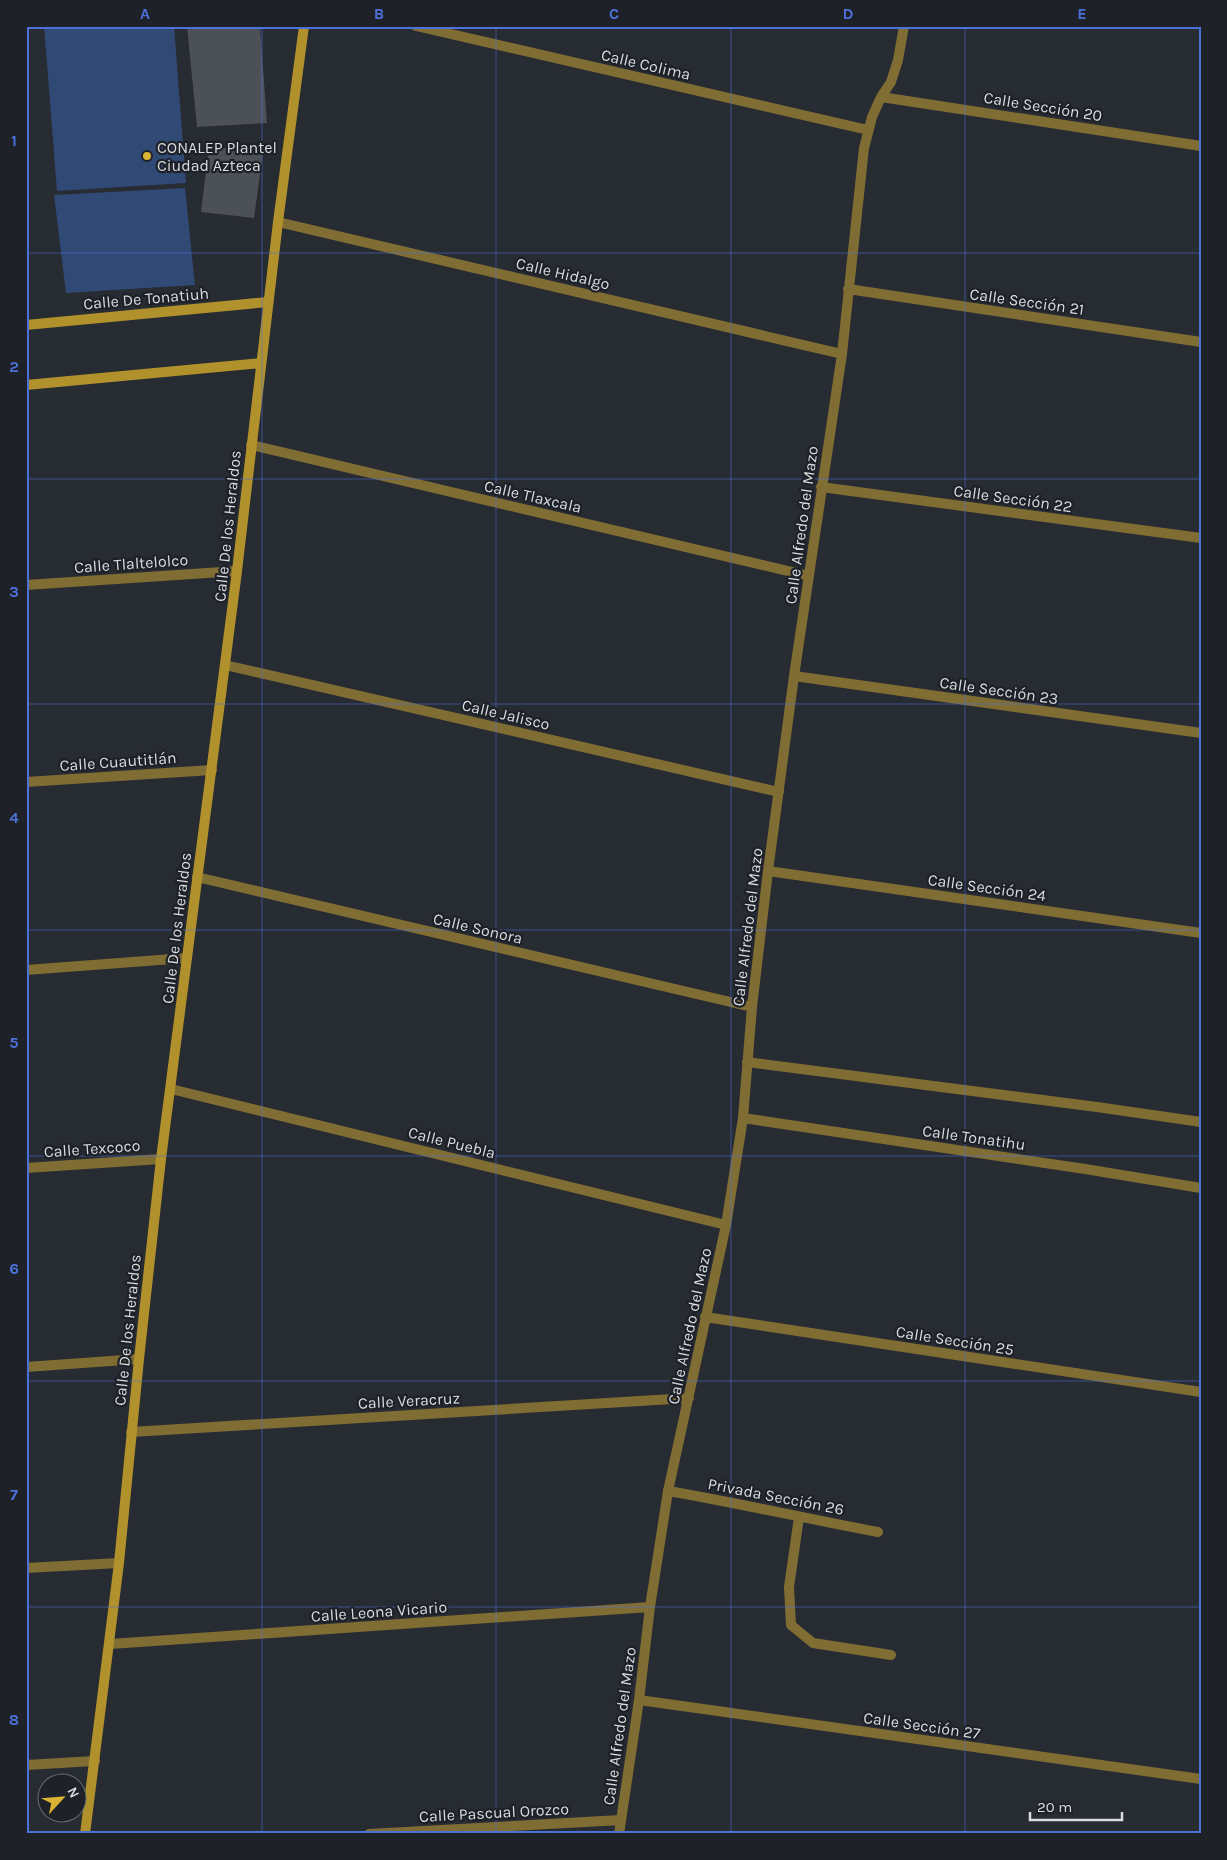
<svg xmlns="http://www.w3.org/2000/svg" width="1227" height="1860" font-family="Karla,sans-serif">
	<rect width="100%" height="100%" fill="#272b32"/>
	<path fill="#314975" d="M44,26H174L186,183L57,191Z
		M185,188L195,285L66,293L54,195Z"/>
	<path fill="#4c5057" d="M187,26H260L267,123L197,127Z
		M209,146L263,153L254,218L201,212Z"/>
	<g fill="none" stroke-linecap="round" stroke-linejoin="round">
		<path stroke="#806d33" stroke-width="10" d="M668,1491C738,1503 808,1519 878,1532
			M799,1517L789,1587L791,1625L813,1643L891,1655"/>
		<path stroke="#806d33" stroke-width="10" d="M416,26L868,130
			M881,97L1201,146
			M278,222L842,354
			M848,289L1201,342
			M251,445L809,576
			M821,487L1201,538
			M26,585L237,571
			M225,665L779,792
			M794,676L1201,733
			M26,782L212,770
			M768,871L1201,933
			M197,877L752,1007
			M26,970L186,958
			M747,1062L1097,1107L1201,1122
			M171,1089L726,1225
			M743,1118L1085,1169L1201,1188
			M26,1168L161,1159
			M705,1317L1201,1392
			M26,1367L139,1359
			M131,1432L689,1398
			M26,1568L119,1563
			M110,1644L650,1607
			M639,1700L1201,1779
			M26,1765L95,1761
			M369,1834L621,1820
			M619,1834L639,1700L650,1607L668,1491L726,1225L743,1118L752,1007L768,871L794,676L842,354L864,148L872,117L881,97L891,82L898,60L904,26"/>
		<path stroke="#b0912b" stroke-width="10" d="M26,325L268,302
			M26,385L261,363
			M85,1834L119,1563L139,1359L161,1159L237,571L278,222L304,26"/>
	</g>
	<path fill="none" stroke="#4c71da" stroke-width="1" stroke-opacity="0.55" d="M262,26V1834M496,26V1834M731,26V1834M965,26V1834M26,253H1201M26,479H1201M26,704H1201M26,930H1201M26,1156H1201M26,1381H1201M26,1607H1201"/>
	<circle fill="#d9b334" stroke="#1e2228" stroke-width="2" cx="147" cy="156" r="5"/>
	<g text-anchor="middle" stroke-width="4.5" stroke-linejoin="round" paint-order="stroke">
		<g font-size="16" fill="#d8dbdf" stroke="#1e2228">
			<text transform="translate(646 64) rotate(13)" y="6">Calle Colima</text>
			<text transform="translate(1043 106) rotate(9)" y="6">Calle Sección 20</text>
			<text transform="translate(563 273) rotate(13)" y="6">Calle Hidalgo</text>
			<text transform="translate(146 298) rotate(-5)" y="6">Calle De Tonatiuh</text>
			<text transform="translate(1027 301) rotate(8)" y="6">Calle Sección 21</text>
			<text transform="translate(533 496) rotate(13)" y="6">Calle Tlaxcala</text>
			<text transform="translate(1013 498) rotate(8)" y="6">Calle Sección 22</text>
			<text transform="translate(801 525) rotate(-82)" y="6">Calle Alfredo del Mazo</text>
			<text transform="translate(227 526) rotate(-84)" y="6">Calle De los Heraldos</text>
			<text transform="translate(131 563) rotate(-4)" y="6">Calle Tlaltelolco</text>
			<text transform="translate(999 690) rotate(8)" y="6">Calle Sección 23</text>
			<text transform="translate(506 714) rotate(13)" y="6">Calle Jalisco</text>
			<text transform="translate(118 761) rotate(-4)" y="6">Calle Cuautitlán</text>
			<text transform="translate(987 887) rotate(8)" y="6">Calle Sección 24</text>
			<text transform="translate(747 927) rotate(-83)" y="6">Calle Alfredo del Mazo</text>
			<text transform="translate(176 928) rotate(-83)" y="6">Calle De los Heraldos</text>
			<text transform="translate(478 928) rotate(13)" y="6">Calle Sonora</text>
			<text transform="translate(974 1137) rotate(8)" y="6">Calle Tonatihu</text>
			<text transform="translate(452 1142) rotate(14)" y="6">Calle Puebla</text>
			<text transform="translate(92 1148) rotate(-4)" y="6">Calle Texcoco</text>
			<text transform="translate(689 1326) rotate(-78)" y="6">Calle Alfredo del Mazo</text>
			<text transform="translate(127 1330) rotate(-84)" y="6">Calle De los Heraldos</text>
			<text transform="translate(955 1340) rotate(9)" y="6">Calle Sección 25</text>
			<text transform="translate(409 1400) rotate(-3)" y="6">Calle Veracruz</text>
			<text transform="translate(776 1496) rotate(11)" y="6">Privada Sección 26</text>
			<text transform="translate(379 1611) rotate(-4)" y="6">Calle Leona Vicario</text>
			<text transform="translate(922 1725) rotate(8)" y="6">Calle Sección 27</text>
			<text transform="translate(619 1726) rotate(-82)" y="6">Calle Alfredo del Mazo</text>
			<text transform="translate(494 1812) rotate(-3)" y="6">Calle Pascual Orozco</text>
		</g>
		<g font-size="16" fill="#d8dbdf" stroke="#1e2228" text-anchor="start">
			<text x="157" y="153">CONALEP Plantel<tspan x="157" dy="18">Ciudad Azteca</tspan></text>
		</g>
	</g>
	<rect width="1227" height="1860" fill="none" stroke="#1e2228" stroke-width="55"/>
	<g transform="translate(62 1798) rotate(64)"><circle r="24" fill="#1e2228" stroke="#686c71"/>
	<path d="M0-4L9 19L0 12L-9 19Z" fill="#d9b334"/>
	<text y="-8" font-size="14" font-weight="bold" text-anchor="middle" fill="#d8dbdf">N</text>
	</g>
	<path d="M1030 1812v8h92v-8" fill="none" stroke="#d8dbdf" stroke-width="2.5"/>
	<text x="1037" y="1812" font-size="15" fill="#d8dbdf" stroke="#1e2228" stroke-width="4" paint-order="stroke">20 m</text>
	<rect x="28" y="28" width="1172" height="1804" fill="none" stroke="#4c71da" stroke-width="2"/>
	<g font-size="16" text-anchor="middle" font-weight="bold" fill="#4c71da">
		<text x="145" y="19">A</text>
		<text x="379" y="19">B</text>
		<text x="614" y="19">C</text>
		<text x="848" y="19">D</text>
		<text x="1082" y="19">E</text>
		<text x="14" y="146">1</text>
		<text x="14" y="372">2</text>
		<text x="14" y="597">3</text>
		<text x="14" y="823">4</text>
		<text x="14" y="1048">5</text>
		<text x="14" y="1274">6</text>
		<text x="14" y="1500">7</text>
		<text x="14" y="1725">8</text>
	</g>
</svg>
